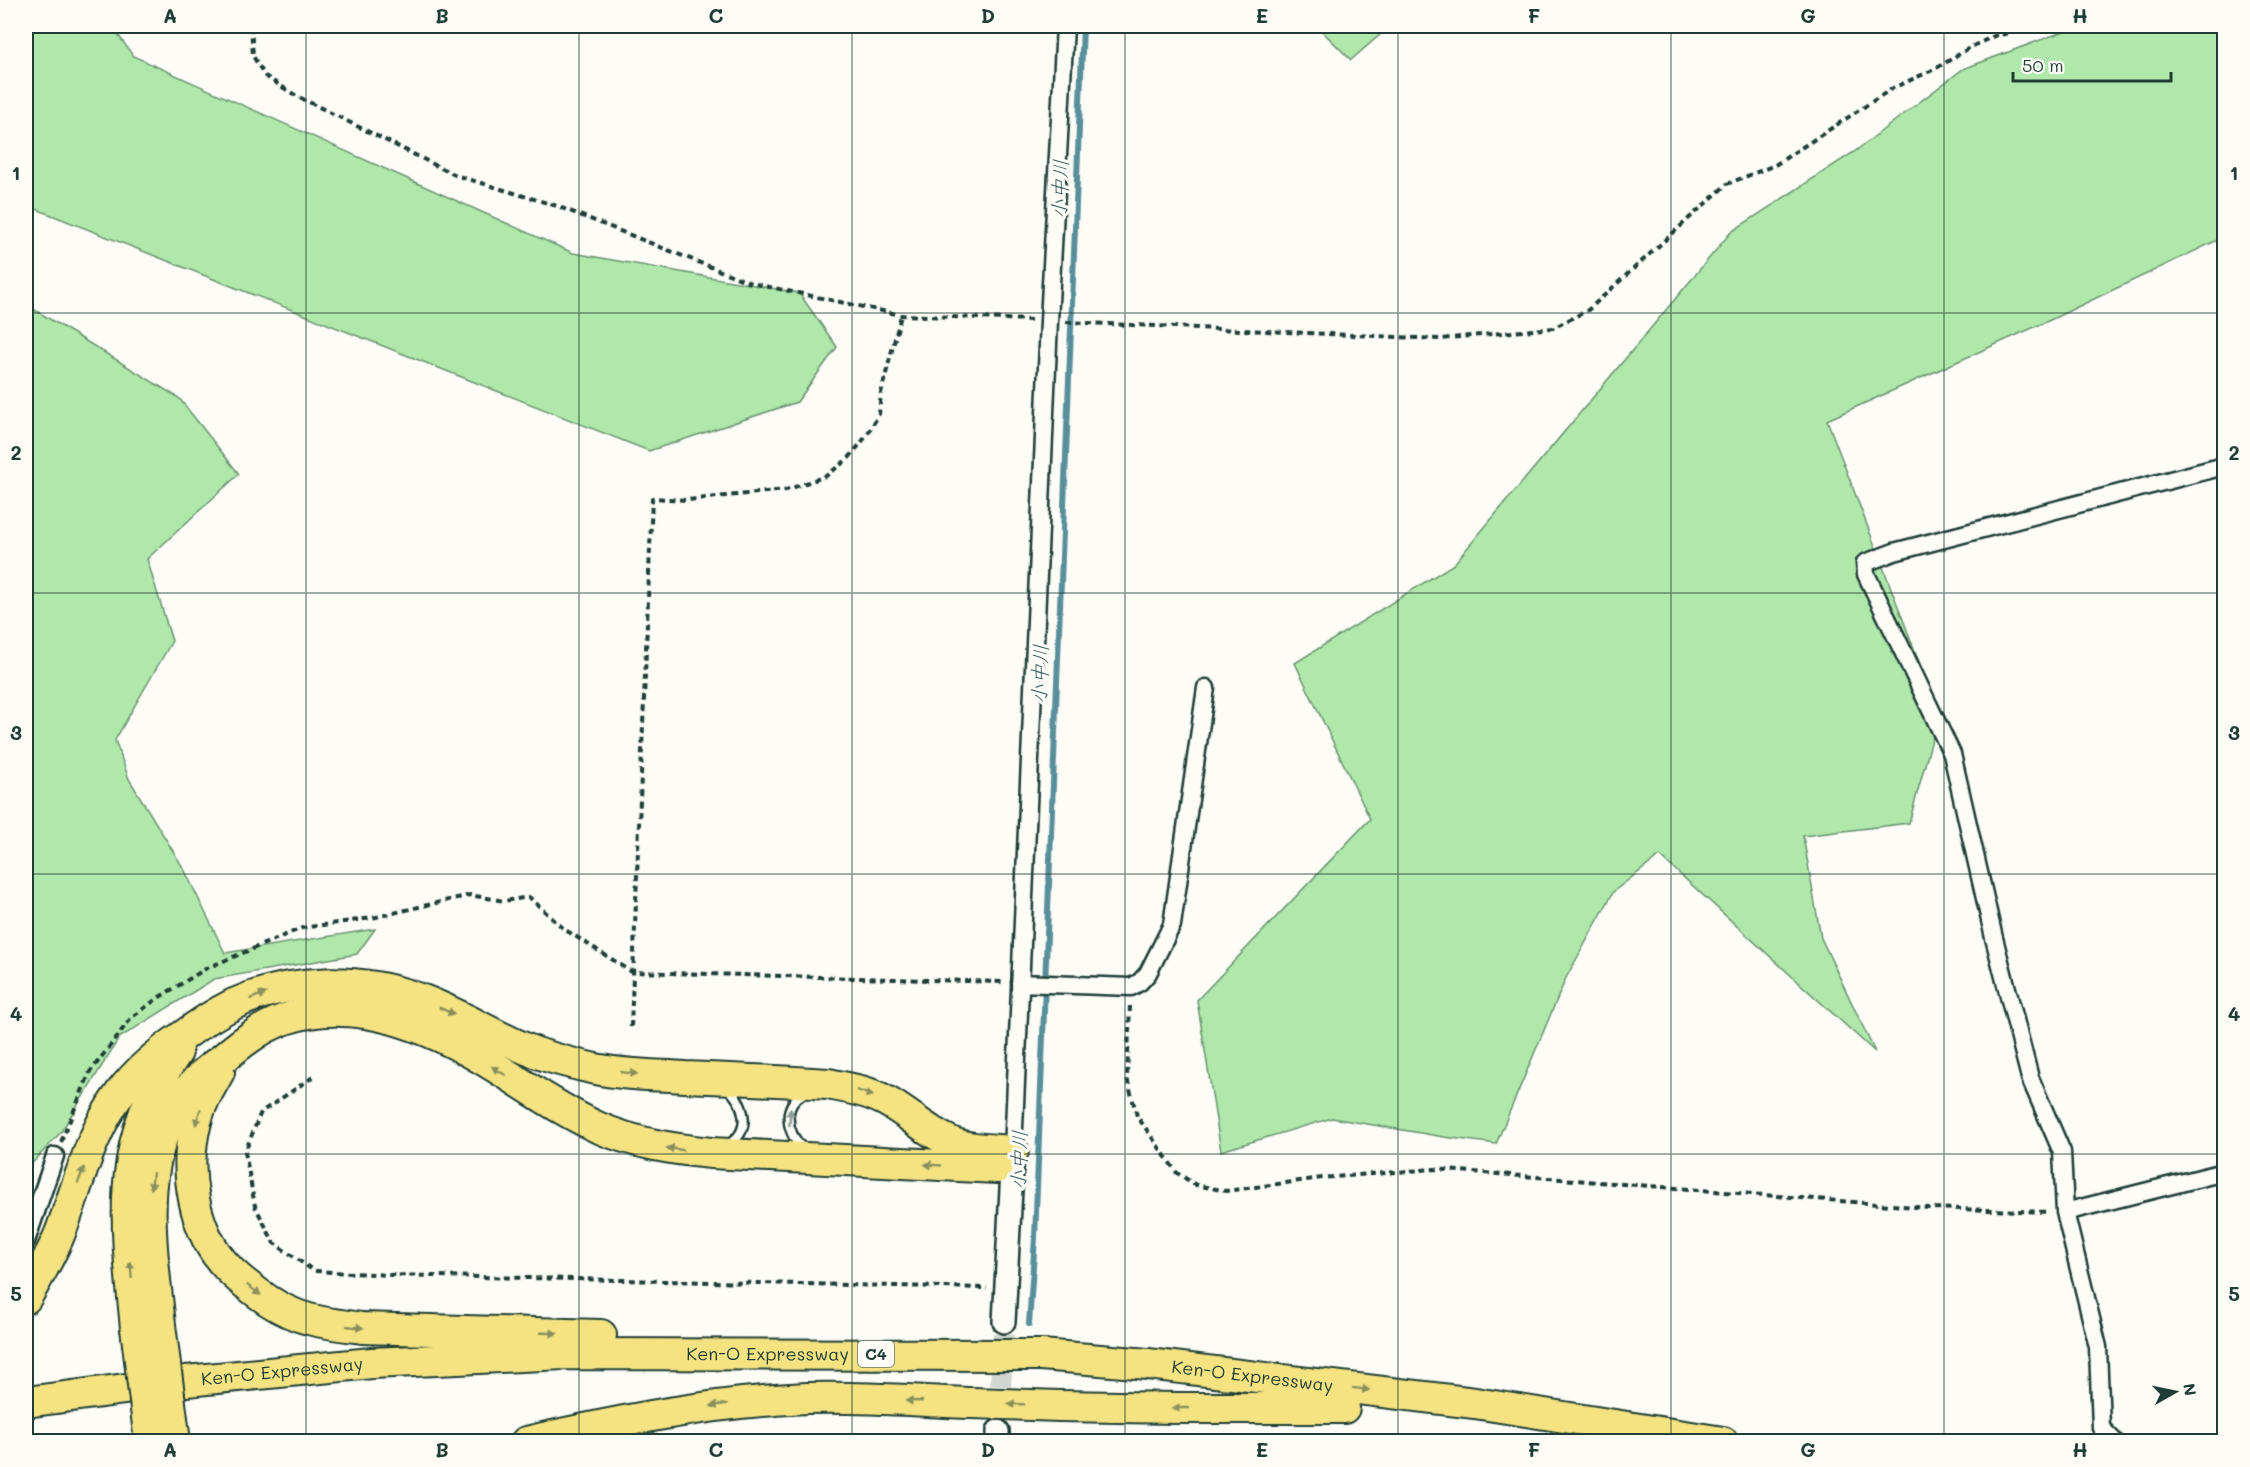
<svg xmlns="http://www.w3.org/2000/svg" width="2250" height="1467" font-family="Mali,'Klee One',sans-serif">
	<rect width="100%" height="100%" fill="#fdfcf7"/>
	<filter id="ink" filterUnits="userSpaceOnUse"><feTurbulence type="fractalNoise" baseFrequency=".0167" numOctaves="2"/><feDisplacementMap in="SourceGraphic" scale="12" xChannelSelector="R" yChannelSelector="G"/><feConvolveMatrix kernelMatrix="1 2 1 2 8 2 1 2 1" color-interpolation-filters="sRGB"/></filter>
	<g filter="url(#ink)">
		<path fill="#b0e8ab" stroke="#689270" stroke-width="1.5" d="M26,26H112L133,56L573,253L799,293L837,347L797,402L649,451L26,205Z
			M788,26H863L843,33Z
			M1317,26H1390L1351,60Z
			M2078,26H2224V237L2048,321L1827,420L1939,714L1909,823L1803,836L1821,938L1875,1052L1660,856L1614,891L1566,978L1496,1144L1444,1137L1332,1118L1221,1151L1197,1000L1370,819L1295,663L1454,564L1731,232L1854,152L1963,69Z
			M26,286L30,307L179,398L239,474L147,559L172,641L115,740L129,779L184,869L225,953L375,929L357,954L214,979L119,1038L61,1132L26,1170Z"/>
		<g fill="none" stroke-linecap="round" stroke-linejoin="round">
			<path stroke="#598f9b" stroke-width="6" d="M1029,1324L1035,1238L1083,26"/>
			<path stroke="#d1d6d0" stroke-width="21" stroke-dasharray="21 10" stroke-linecap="butt" d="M999,1417L1004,1322"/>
			<defs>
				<path id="service" d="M726,1086C744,1102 754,1131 727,1145
					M804,1150C786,1133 780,1103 807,1092"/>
				<path id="minor" d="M1020,983L1131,987L1140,982L1148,973L1172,925L1206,688
					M1013,1151L1049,321L1065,26
					M2065,1212L2224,1172
					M26,1241L55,1156
					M2115,1442L2101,1428L2098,1347L2065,1212L2062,1152L2030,1078L1994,938L1952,754L1866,574L1865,563L1894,552L2224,466"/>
				<path id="tertiary" d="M1004,1322L1013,1151
					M998,1431V1442"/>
				<g id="motorway">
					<path d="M219,1072C210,1088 200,1104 196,1122C183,1169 193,1232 228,1268C237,1278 248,1286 259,1294C271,1303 285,1311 299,1316C319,1323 340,1325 362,1328L601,1335"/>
					<path d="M26,1298C39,1275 53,1253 62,1228C79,1182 91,1132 121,1092C138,1070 161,1051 183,1036C199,1024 216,1013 234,1004C291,978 359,977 417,998C456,1011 491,1035 529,1050C549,1058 570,1063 591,1068C621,1075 654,1075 685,1077C733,1079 780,1081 828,1084C848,1088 868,1091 886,1101C908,1113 926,1131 949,1141C968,1150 991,1149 1013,1151"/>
					<path d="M160,1325C152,1246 134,1157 188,1090C198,1077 212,1066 225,1057C235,1048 246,1040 258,1032C324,991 406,1016 468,1051C512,1075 551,1106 597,1127C634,1143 671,1149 711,1153L997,1168"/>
					<path d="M136,1328C126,1225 113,1143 177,1052"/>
					<path id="s1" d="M26,1402L186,1381L372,1363L564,1354L1041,1355L1148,1364L1475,1403L1723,1442"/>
					<path d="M1060,1406L1177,1408H1344"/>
					<path d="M526,1442C618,1421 712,1402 807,1398C861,1396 917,1401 972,1403"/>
				</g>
			</defs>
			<use href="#service" stroke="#1f3d34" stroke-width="13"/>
			<use href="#minor" stroke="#1f3d34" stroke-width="21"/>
			<use href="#tertiary" stroke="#1f3d34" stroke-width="26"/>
			<use href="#motorway" stroke="#1f3d34" stroke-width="34"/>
			<path stroke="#1f3d34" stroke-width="4" stroke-dasharray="6 4.5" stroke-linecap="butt" d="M251,26L253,56L265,76L295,95L455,175L557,206L751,283L901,315L1031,320
				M1066,322L1440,339L1553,328L1588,310L1727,184L1775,165L1893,88L1935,69L1971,47L1994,36L2047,26
				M1130,1006L1127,1078L1137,1116L1177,1173L1196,1185L1226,1191L1322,1178L1434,1169L1929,1208L2049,1212
				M631,1027L652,498L687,500L786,490L826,476L849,458L867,435L879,414L881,393L901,315
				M313,1077L261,1112L245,1152L255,1206L274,1243L314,1271L390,1275L987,1288
				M61,1142L90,1072L132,1017L158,998L207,968L302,928L372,918L470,895L504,901L529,897L564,929L632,972L1005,982"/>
			<use href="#service" stroke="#fdfcf7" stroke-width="8"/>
			<use href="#minor" stroke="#fdfcf7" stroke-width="16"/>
			<use href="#tertiary" stroke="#fdfcf7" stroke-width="21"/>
			<use href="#motorway" stroke="#f5e382" stroke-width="30"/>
			<defs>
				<path id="motorway-bridge" d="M160,1325L175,1442
					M136,1328L150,1442
					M972,1403L1060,1406"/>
			</defs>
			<use href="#motorway-bridge" stroke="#1f3d34" stroke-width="34" stroke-linecap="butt"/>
			<use href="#motorway-bridge" stroke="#f5e382" stroke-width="30"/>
		</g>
		<defs><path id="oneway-solid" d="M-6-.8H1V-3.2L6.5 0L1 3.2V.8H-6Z" transform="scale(1.5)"/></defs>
		<g fill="#8a905b">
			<use href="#oneway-solid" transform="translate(258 996) rotate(-20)"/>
			<use href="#oneway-solid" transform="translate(447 1011) rotate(24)"/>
			<use href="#oneway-solid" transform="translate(499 1071) rotate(-148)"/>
			<use href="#oneway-solid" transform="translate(629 1073) rotate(6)"/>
			<use href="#oneway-solid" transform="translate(865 1093) rotate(20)"/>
			<use href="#oneway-solid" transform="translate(198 1117) rotate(107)"/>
			<use href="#oneway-solid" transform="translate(675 1149) rotate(-172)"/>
			<use href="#oneway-solid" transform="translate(933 1165) rotate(-177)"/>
			<use href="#oneway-solid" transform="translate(81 1175) rotate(-69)"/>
			<use href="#oneway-solid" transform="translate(152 1181) rotate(96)"/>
			<use href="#oneway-solid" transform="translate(131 1270) rotate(-95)"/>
			<use href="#oneway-solid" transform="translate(254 1290) rotate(37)"/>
			<use href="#oneway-solid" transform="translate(355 1327) rotate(6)"/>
			<use href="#oneway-solid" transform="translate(549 1333) rotate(2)"/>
			<use href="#oneway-solid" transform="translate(1361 1389) rotate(7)"/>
			<use href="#oneway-solid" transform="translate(914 1401) rotate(-178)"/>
			<use href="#oneway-solid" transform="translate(1016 1404) rotate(-178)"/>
			<use href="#oneway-solid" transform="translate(719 1405) rotate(173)"/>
			<use href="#oneway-solid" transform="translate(1181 1408) rotate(180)"/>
		</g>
		<use fill="#8e9c96" href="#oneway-solid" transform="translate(790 1117) rotate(-86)"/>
	</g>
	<path fill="none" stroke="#1f3d34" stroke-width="1.5" stroke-opacity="0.55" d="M306,26V1442M579,26V1442M852,26V1442M1125,26V1442M1398,26V1442M1671,26V1442M1944,26V1442M26,313H2224M26,593H2224M26,874H2224M26,1154H2224"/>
	<g text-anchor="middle" stroke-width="6" stroke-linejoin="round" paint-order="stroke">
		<rect fill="#fdfcf7" stroke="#62766e" stroke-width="1.5" x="858" y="1341" width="36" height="26" rx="4.5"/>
		<g font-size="16" font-weight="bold" fill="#1f3d34">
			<text x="876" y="1360">C4</text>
		</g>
		<g font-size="18" fill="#1f3d34" stroke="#fdfcf7">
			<text dy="6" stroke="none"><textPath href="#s1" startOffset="744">Ken-O Expressway</textPath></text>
			<text dy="6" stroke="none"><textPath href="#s1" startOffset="258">Ken-O Expressway</textPath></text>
			<text dy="6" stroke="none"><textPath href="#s1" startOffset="1230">Ken-O Expressway</textPath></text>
		</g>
		<g font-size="20" font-style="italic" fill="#375f5f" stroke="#fdfcf7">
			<text transform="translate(1060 189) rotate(-88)" y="7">小中川</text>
			<text transform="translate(1040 674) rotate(-88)" y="7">小中川</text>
			<text transform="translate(1019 1160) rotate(-88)" y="7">小中川</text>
		</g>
	</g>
	<rect width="2250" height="1467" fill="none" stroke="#fdfcf7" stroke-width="66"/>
	<g transform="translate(2175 1392) rotate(81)" stroke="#fdfcf7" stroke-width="4.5" paint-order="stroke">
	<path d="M0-4.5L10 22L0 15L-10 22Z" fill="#1f3d34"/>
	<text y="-9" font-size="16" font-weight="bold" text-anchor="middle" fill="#1f3d34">N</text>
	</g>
	<path d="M2013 72v9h158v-9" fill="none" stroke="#1f3d34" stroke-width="3"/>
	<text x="2022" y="72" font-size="18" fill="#1f3d34" stroke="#fdfcf7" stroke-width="4.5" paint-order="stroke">50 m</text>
	<rect x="33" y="33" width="2184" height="1401" fill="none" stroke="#1f3d34" stroke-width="2"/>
	<g font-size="20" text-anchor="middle" font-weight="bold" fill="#1f3d34">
		<text x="170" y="23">A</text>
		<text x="442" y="23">B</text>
		<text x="716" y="23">C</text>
		<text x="988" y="23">D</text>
		<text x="1262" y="23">E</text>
		<text x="1534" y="23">F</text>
		<text x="1808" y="23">G</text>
		<text x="2080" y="23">H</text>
		<text x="16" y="180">1</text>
		<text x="2234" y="180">1</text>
		<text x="16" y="460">2</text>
		<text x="2234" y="460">2</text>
		<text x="16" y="740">3</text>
		<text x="2234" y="740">3</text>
		<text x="16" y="1021">4</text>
		<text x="2234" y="1021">4</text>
		<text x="16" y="1301">5</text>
		<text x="2234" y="1301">5</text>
		<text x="170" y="1457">A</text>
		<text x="442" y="1457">B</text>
		<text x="716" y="1457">C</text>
		<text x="988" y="1457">D</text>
		<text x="1262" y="1457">E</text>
		<text x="1534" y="1457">F</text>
		<text x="1808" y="1457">G</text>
		<text x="2080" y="1457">H</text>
	</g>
</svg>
